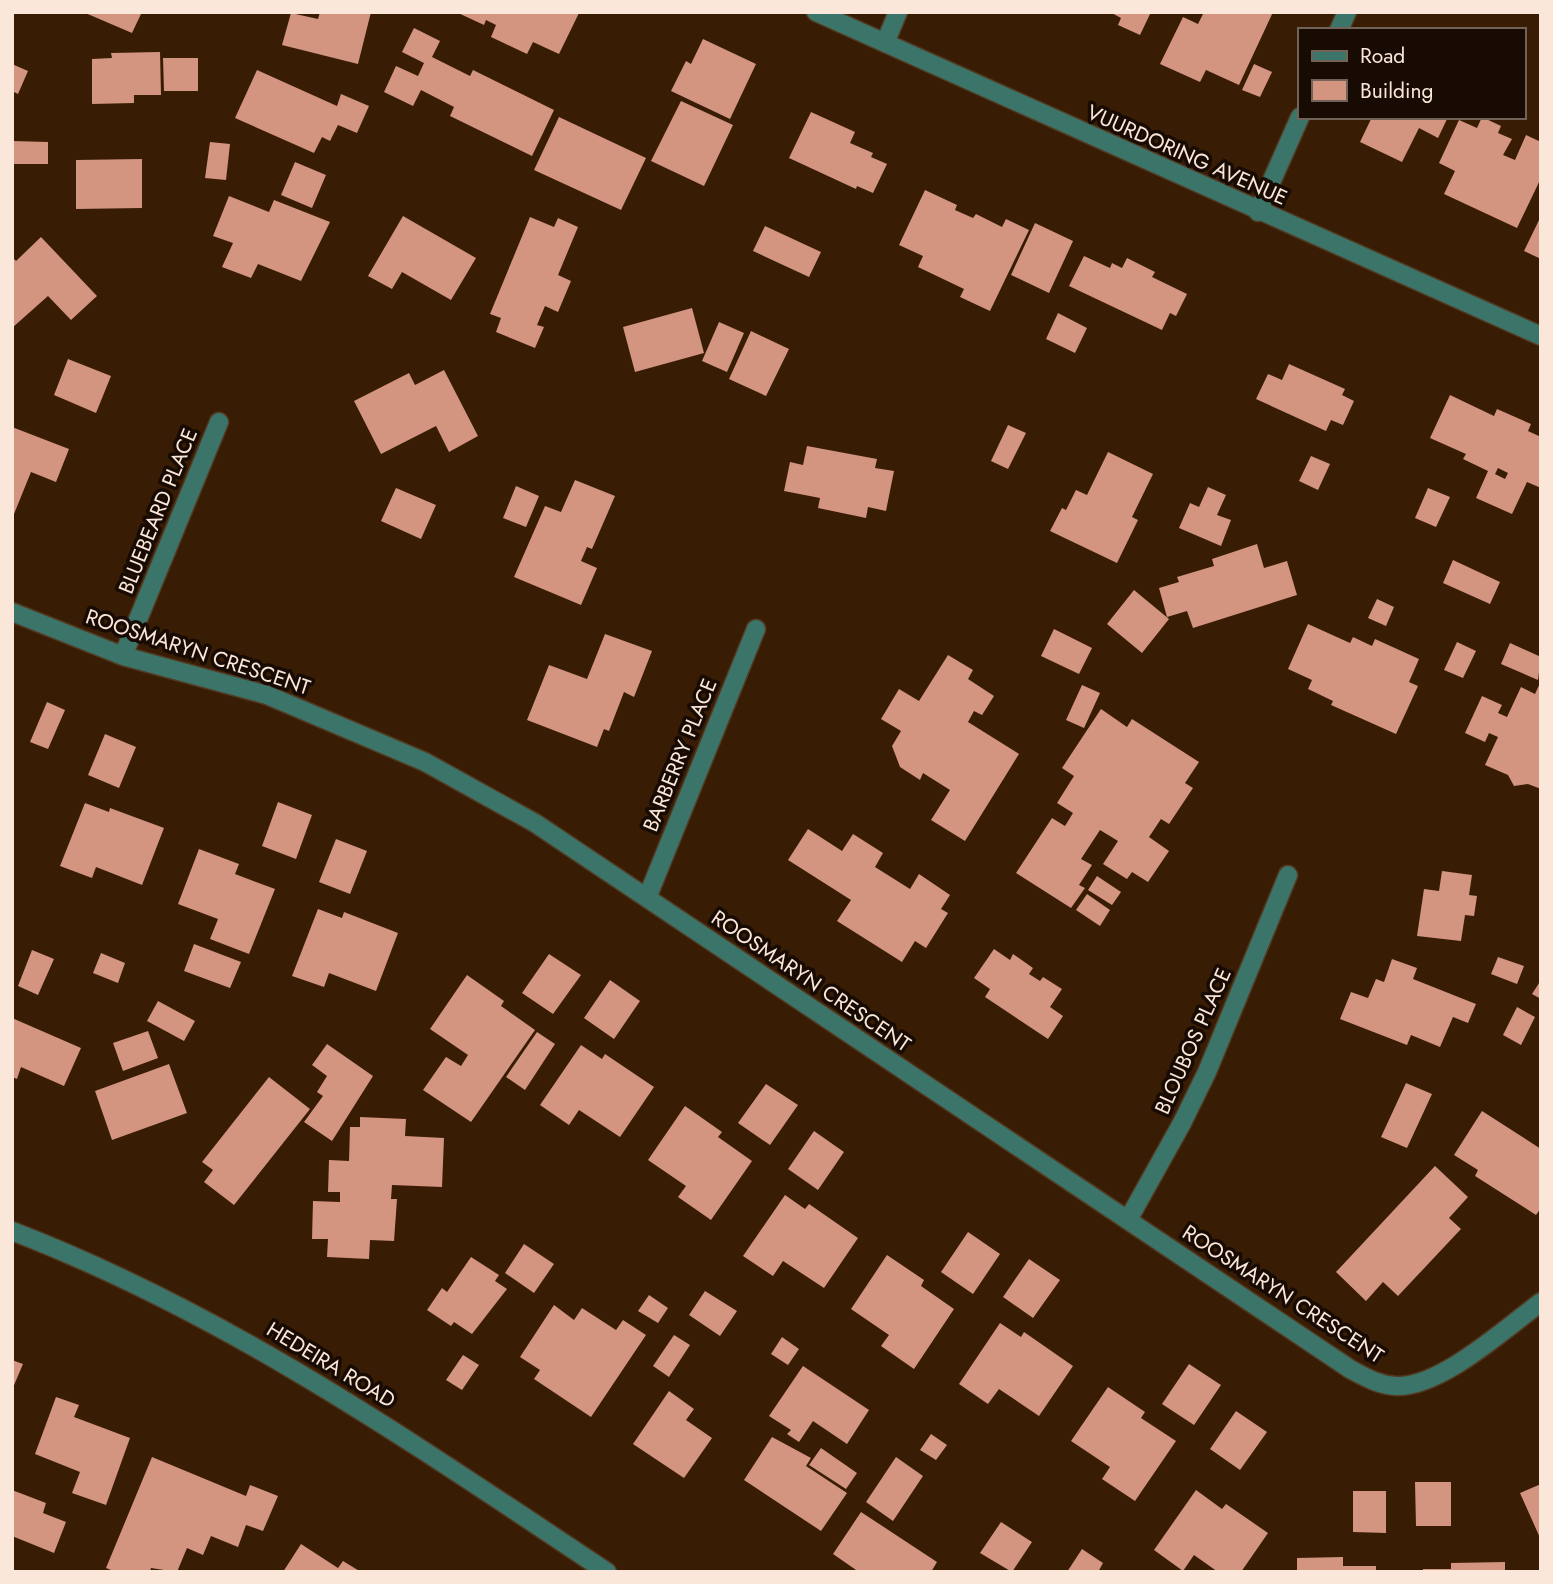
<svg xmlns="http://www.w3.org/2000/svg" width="1553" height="1584" font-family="Jost,sans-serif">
	<rect width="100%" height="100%" fill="#381d04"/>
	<path fill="#d39480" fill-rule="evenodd" d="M83,12H137L141,14L132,33Z
		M320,12H371L358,64L282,45L291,13L318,19Z
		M456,12H578L579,13L559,54L533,42L527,54L491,37L496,25L486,20L484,25Z
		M1110,12H1151L1140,35L1118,25L1121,18Z
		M1204,12H1273L1239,85L1206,70L1200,82L1160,64L1183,17L1198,24Z
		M414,28L440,41L432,57L470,76L473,70L554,110L532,156L450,116L454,107L421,90L413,106L384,92L396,66L418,76L424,63L402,52Z
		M703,39L756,64L730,119L671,91L686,61L691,64Z
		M160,52L161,95H134V103L92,104V59L112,58L111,53Z
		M163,58H198V91H164Z
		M12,64L28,71L18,94L12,91Z
		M1254,64L1272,72L1260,97L1242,90Z
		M257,70L337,106L341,94L369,106L357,133L338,125L330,141L322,137L314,153L235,118Z
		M681,101L733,125L704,186L651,161Z
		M811,112L855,132L850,143L873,153L871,157L887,164L873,193L857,186L856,189L789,158Z
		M559,117L646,158L621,210L534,170Z
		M1372,117H1448L1438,138L1419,128L1402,162L1360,142Z
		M1482,117L1501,126L1498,133L1512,139L1503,155L1515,160L1526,135L1541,142V178L1517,228L1444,194L1455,171L1439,163L1459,120L1477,128Z
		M12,141L48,142V164H12Z
		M210,142L230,144L226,180L205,178Z
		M142,159V208L76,209V160Z
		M295,162L326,175L312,208L281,195Z
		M925,190L957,205L955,210L973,218L976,214L1002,227L1006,219L1029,230L990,311L960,297L964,289L918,267L923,256L899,245Z
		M229,196L269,212L274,200L330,222L301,281L258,264L251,278L222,267L233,243L213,236Z
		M403,216L476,258L451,300L402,272L392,289L368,276Z
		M1541,216V259L1524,251Z
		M530,217L554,227L558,218L578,227L558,275L571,281L558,312L545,306L537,325L544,327L535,348L496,332L501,318L490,314Z
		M1035,223L1073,241L1049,293L1011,275Z
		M765,226L821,252L809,277L753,251Z
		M41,237L97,296L71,320L48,296L12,328V257L16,261Z
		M1084,256L1110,268L1112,263L1122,268L1127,258L1155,272L1152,277L1187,294L1176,316L1170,313L1162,330L1069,286Z
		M692,308L704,353L635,372L623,327Z
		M1058,313L1087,328L1075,353L1046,339Z
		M719,322L744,333L727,372L702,361Z
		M751,331L789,349L766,396L729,379Z
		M68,359L111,376L96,413L54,395Z
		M1289,364L1345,389L1342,395L1354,401L1343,425L1331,420L1326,431L1256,399L1268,374L1282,380Z
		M444,370L478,436L449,452L436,426L381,454L354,401L409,373L415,385Z
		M1450,395L1494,416L1497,409L1531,424L1528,431L1541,437V488L1527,482L1512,514L1476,498L1488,471L1463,459L1466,454L1430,438ZM1498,468L1508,473L1505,479L1495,474Z
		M1008,425L1026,433L1008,469L991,461Z
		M12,427L69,449L56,482L31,472L12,519Z
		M807,446L877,459L875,468L894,471L886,511L868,507L866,518L818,508L820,498L784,491L790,462L803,465Z
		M1108,452L1153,474L1132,517L1138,520L1117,563L1050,531L1062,508L1066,510L1076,490L1087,495Z
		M1311,456L1330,464L1318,490L1299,481Z
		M575,480L615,496L592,549L587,547L581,561L597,568L581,605L514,577L545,506L561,512Z
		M516,486L539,496L526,527L503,518Z
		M1208,487L1226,495L1217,515L1231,520L1221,546L1179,528L1190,503L1199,507Z
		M396,488L436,505L421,539L381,521Z
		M1428,488L1450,497L1436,527L1415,518Z
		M1257,544L1264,568L1287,561L1297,595L1193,628L1187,611L1167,617L1159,588L1179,582L1177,577L1214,566L1212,559Z
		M1453,560L1500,582L1490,604L1443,583Z
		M1134,590L1169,619L1142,653L1107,624Z
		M1377,599L1394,607L1386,626L1368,618Z
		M1308,624L1350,643L1353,637L1372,646L1375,639L1419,659L1409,682L1418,686L1396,734L1331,705L1333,701L1308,689L1312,680L1288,669Z
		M1054,629L1092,648L1079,674L1041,656Z
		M605,634L652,651L634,697L624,692L609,731L604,729L597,747L527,720L549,665L587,679Z
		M1457,642L1476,651L1463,678L1444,670Z
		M1510,643L1541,657L1538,680L1501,664Z
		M948,655L973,670L968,679L994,696L982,715L974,711L968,722L1019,754L965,841L931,820L950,790L923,773L920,780L900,767L892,746L901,731L881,719L899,689L919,701Z
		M1541,681V789L1528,784L1514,786L1508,775L1485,765L1498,737L1489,733L1485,742L1465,733L1482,696L1502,705L1498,713L1507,717L1521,687L1535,694Z
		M1082,685L1100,693L1084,728L1066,720Z
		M47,702L65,710L48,749L30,742Z
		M1101,709L1127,727L1132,719L1199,762L1185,783L1193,788L1169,824L1161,819L1149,837L1169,851L1148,882L1132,872L1127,879L1103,864L1118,841L1100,830L1081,859L1092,865L1079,885L1085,888L1071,908L1016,873L1052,818L1065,826L1073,813L1057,803L1074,776L1062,768Z
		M105,734L136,747L119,788L88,775Z
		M278,802L312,815L296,859L262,846Z
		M85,803L109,812L110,808L164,828L142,885L96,867L92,878L60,866Z
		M808,829L842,851L853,834L883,853L875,867L910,889L919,874L950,895L941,909L948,913L926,948L915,941L902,962L837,921L851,900L788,860Z
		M336,839L367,851L350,894L319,882Z
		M199,849L239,864L235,874L275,889L249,954L210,939L218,919L178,904Z
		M1442,871L1472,875L1469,895L1477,896L1474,916L1465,915L1461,941L1417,936L1424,889L1439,891Z
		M1097,876L1121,892L1112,905L1088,890Z
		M1087,894L1110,910L1100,926L1076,910Z
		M318,909L342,918L344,912L398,933L376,991L329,973L324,987L292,976Z
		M194,944L241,962L230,988L184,971Z
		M994,949L1010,960L1013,954L1033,968L1029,974L1040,981L1043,977L1062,989L1050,1007L1063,1016L1048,1039L985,997L990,989L974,978Z
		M32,950L54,959L38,995L18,986Z
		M101,953L125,963L118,983L93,973Z
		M549,954L581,975L553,1014L522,993Z
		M1498,957L1524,966L1517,984L1491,974Z
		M1392,959L1417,968L1413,979L1476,1004L1468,1023L1453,1017L1440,1047L1411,1035L1407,1045L1340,1019L1351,992L1368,998L1376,979L1384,982Z
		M467,975L504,1001L501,1006L535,1030L471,1122L423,1090L446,1057L461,1066L468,1055L430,1029Z
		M610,980L640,1001L614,1039L584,1018Z
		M1541,980V999L1532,994Z
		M158,1001L195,1021L184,1041L147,1021Z
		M1517,1007L1535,1017L1521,1045L1503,1035Z
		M12,1018L81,1048L64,1086L21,1067L17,1079L12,1077Z
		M148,1031L158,1058L123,1071L113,1043Z
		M537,1032L555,1044L525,1090L506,1077Z
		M327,1044L373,1076L332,1141L304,1122L323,1096L317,1092L327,1076L312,1065Z
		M581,1045L602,1059L605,1054L654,1087L620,1137L579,1110L569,1125L540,1105Z
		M169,1064L187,1113L112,1140L95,1091Z
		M269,1077L310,1109L234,1205L204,1182L213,1170L202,1162Z
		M1406,1083L1432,1094L1407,1148L1381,1137Z
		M766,1084L798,1105L770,1145L738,1123Z
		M685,1106L722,1132L718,1137L752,1161L711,1220L678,1197L686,1186L648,1160Z
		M1482,1111L1541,1149V1208L1536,1215L1475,1176L1478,1170L1454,1155Z
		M360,1117L406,1119L405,1136L444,1138L442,1187L392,1185L391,1199H397L394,1241L370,1240L369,1259L327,1257L328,1239H312L313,1201L340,1202V1192H328L329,1160L349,1161L350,1127H360Z
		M814,1131L844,1152L818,1190L788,1169Z
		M1435,1166L1468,1197L1449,1218L1461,1229L1398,1296L1383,1282L1366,1301L1336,1272Z
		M785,1195L805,1209L809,1204L858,1238L824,1288L783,1261L773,1276L743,1256Z
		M968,1232L1000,1254L973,1294L941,1272Z
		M524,1244L554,1264L534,1293L505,1273Z
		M887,1255L924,1280L921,1286L954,1309L914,1369L881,1346L889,1335L851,1309Z
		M471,1257L499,1275L495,1281L507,1289L472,1334L454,1322L451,1326L427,1310L442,1288L447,1292Z
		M1029,1259L1060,1280L1033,1318L1003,1297Z
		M705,1291L737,1311L720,1336L689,1315Z
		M649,1295L668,1308L658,1323L638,1311Z
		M554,1305L574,1320L582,1308L616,1330L623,1320L646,1335L591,1417L534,1379L540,1370L520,1357Z
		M1000,1323L1021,1337L1024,1332L1073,1366L1039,1416L999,1389L988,1404L959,1384Z
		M674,1335L690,1345L669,1377L653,1366Z
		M782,1337L799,1349L788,1365L771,1354Z
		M463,1355L479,1365L462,1390L446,1380Z
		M12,1360L23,1364L12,1390Z
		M1189,1364L1221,1385L1194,1425L1162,1404Z
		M803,1366L869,1410L847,1444L813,1421L799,1442L787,1434L791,1430L769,1416Z
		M1108,1387L1145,1412L1141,1418L1176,1441L1135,1501L1102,1479L1110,1467L1071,1441Z
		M669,1391L694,1409L686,1420L712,1438L684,1478L633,1444Z
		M56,1397L79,1405L74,1417L130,1438L106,1505L72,1493L80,1472L35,1454Z
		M1236,1411L1267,1432L1240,1470L1210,1449Z
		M931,1434L947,1445L936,1460L920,1450Z
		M772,1437L811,1458L806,1466L847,1493L821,1531L744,1480Z
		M821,1448L857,1473L846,1489L809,1465Z
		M152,1457L246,1496L250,1485L278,1496L263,1531L246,1525L238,1547L211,1536L203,1555L187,1548L177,1572L151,1568L150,1572H116L106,1568Z
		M896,1457L923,1476L893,1521L866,1502Z
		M1415,1482H1451V1526H1416Z
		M1541,1484V1540L1520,1493Z
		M12,1490L46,1503L43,1513L66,1522L54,1553L12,1536Z
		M1196,1490L1222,1509L1226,1504L1268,1533L1241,1572H1218L1194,1555L1183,1571L1154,1550Z
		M1353,1491H1386V1533L1353,1532Z
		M861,1512L937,1562L931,1572H859L833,1554Z
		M1001,1522L1032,1542L1012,1572L980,1553Z
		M301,1544L338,1568L343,1561L361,1572H283Z
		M1082,1549L1103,1563L1098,1572H1067Z
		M1343,1557V1566H1376V1572H1297V1558Z
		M1505,1562V1572H1423V1569H1451V1563Z"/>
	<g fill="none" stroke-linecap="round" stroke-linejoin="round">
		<defs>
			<path id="minor" d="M816,12L1541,336
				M1339,30L1347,12
				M885,43L898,12
				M1258,212L1300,117
				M12,612L123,656L267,695L425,762L535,823L1350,1369C1365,1377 1378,1385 1396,1386C1440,1388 1506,1328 1541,1302
				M123,656L219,422
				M647,898L756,629
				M1128,1220L1182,1123L1207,1072L1288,875
				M12,1231C230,1315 414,1444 607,1572"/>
		</defs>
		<use href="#minor" stroke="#533922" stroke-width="21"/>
		<use href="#minor" stroke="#3b7569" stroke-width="18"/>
	</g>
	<g text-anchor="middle" stroke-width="7" stroke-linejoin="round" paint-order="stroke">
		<g font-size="21" fill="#fae7d9" stroke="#170b03">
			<text transform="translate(1187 155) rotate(24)" y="7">VUURDORING AVENUE</text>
			<text transform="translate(158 511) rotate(-68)" y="7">BLUEBEARD PLACE</text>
			<text transform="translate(198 652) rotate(18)" y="7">ROOSMARYN CRESCENT</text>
			<text transform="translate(680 755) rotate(-68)" y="7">BARBERRY PLACE</text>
			<text transform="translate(811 981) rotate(34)" y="7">ROOSMARYN CRESCENT</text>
			<text transform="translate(1193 1041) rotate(-66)" y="7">BLOUBOS PLACE</text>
			<text transform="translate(1283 1294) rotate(33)" y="7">ROOSMARYN CRESCENT</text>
			<text transform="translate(331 1365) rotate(31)" y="7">HEDEIRA ROAD</text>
		</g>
	</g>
	<rect width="1553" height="1584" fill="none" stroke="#fae7d9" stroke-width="28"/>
	<rect x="1298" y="28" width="228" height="91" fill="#170b03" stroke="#726359" stroke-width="2"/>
	<rect x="1312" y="51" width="35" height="10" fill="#3b7569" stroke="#726359" stroke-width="2"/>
	<text x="1360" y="63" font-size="21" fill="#fae7d9">Road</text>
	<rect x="1312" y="80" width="35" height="21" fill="#d39480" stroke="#726359" stroke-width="2"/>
	<text x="1360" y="98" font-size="21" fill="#fae7d9">Building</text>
</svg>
